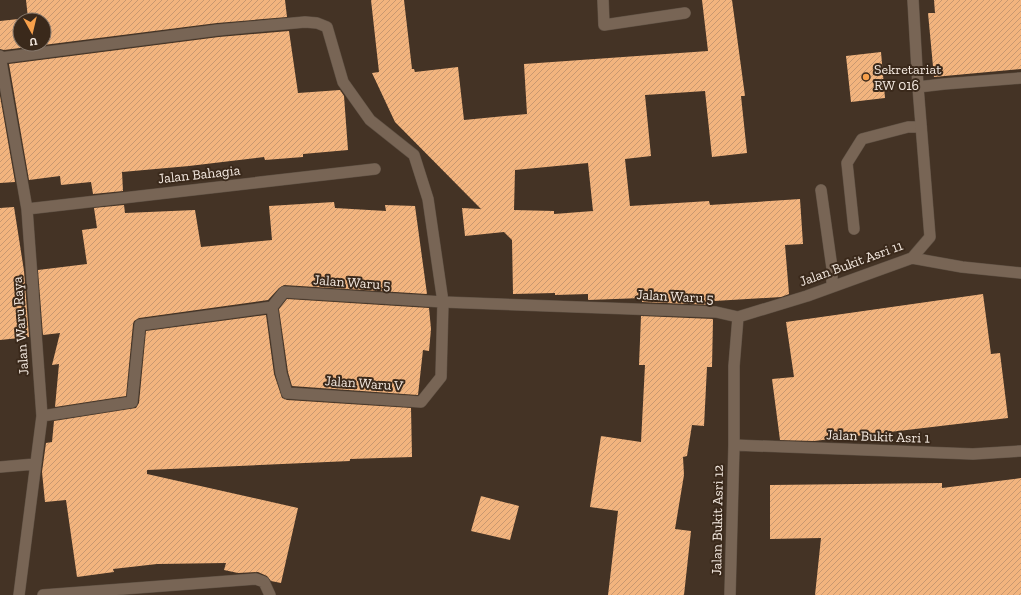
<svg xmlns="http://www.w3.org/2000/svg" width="1021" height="595" font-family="'Zilla Slab',serif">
	<defs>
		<pattern id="building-hatch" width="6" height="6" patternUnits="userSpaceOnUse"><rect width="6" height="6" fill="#f2b47e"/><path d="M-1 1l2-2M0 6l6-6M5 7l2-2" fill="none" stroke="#c89870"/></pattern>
	</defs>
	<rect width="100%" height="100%" fill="#443325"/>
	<path fill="url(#building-hatch)" fill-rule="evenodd" d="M26,0H285L287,17L217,23L4,50L0,49V21L28,18ZM20,20H44V44H20Z
		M371,0H404L412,69H414L415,72L458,67L464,120L527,114L524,64L708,51L702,0H732L745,96H741L747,153L712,157L705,91L645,95L651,156L625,159L630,206L709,201L710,205L800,199L803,244L785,245L789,294L781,297L714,301V305L642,302V298L588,300V294L555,295V293L513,294L512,240L504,232L465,236L462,208L481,209L395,122L372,73L379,72ZM588,163L593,211L554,214V211L514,210L515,170Z
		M934,0H1021V69L934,77L928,13H935Z
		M289,31L298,93L340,90L344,96L348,150L303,154V157L265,160L264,157L189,166L122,172L123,191L93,194L91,182L61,185L60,176L29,180L9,64L219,37Z
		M881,52L885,98L851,102L846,56Z
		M0,96L15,182L0,183Z
		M334,202L335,208L386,211L385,205L415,206L427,294L284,285L279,288L268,300L139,318L134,321L133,324L126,396L55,407L59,364L52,365L60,333L43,335L38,270L87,264L82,230L97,228L94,208L124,205L125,213L195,210L201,247L272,240L269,206Z
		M14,207L24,271L29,337L0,340V208Z
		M983,294L991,354L1000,353L1008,418L814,441L780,440L772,379L794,377L786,322Z
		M287,299L429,308L431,329L429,351L423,350L418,395L292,386L288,372L279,309Z
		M266,315L274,374L282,398L287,400L411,408L412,457L350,459V461L147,470V474L298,508L281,583L271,581L267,576L258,572L238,573L224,570L226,563L157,564L113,569L114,572L77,577L66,500L45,502L42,472L46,443L52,442L54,421L136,408L139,403L146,331Z
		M641,316L713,319L712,367H707L704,426L692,425L687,456L683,457L684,475L675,529L691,531L684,595H608L618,511L590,507L601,436L641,442L645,365H639Z
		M1021,478V595H815L821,538L770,539V485L942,483V488Z
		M481,496L519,506L510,540L471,531Z"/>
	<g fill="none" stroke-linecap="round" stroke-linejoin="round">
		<defs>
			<path id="service" d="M854,229L847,163L862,139L908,127H921"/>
			<path id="minor" d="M603,0L604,25L685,13
				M0,56L27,209L42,416L19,595
				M0,58L218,30L305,22L317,23L327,27L343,82L370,120L414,155L428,199L443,302L441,377L421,402L287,393L281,373L272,307
				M918,87L944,84L1021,78
				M821,190L832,268V286
				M27,209L375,169
				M912,258L962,267L1021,273
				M738,317L807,296L912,258L930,237L918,87L913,0
				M42,416L132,402L140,325L272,307L284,292L443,302L716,312L738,317
				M734,445L973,454L1021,451
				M0,467L35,464
				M43,595L256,579L264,582L270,595
				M730,595L734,445V366L738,317"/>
		</defs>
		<use href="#service" stroke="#5f5144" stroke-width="12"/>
		<use href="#minor" stroke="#5f5144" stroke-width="12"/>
		<use href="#service" stroke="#786555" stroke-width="11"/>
		<use href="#minor" stroke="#786555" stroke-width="11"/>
	</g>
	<circle fill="#f8a04b" stroke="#3a291b" stroke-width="1.5" cx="866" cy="77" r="4"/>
	<g text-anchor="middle" stroke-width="4" stroke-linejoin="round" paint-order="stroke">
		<g font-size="14" fill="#f6ebe2" stroke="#3a291b" text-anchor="start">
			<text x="874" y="74">Sekretariat<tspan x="874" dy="16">RW 016</tspan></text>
		</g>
		<g font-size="14" fill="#f6ebe2" stroke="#3a291b">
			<text transform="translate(199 174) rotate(-6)" y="5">Jalan Bahagia</text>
			<text transform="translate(851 263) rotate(-20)" y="5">Jalan Bukit Asri 11</text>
			<text transform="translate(352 282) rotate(4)" y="5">Jalan Waru 5</text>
			<text transform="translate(675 296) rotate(3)" y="5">Jalan Waru 5</text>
			<text transform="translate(20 326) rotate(-94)" y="5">Jalan Waru Raya</text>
			<text transform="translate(364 383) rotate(4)" y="5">Jalan Waru V</text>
			<text transform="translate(878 436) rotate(2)" y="5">Jalan Bukit Asri 1</text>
			<text transform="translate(717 520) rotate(-89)" y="5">Jalan Bukit Asri 12</text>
		</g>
	</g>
	<g transform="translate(32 32) rotate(172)"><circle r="19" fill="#3a291b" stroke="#85776b"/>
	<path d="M0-3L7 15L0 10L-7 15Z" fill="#f8a04b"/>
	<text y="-6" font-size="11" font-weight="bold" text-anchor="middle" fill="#f6ebe2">U</text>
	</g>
</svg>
